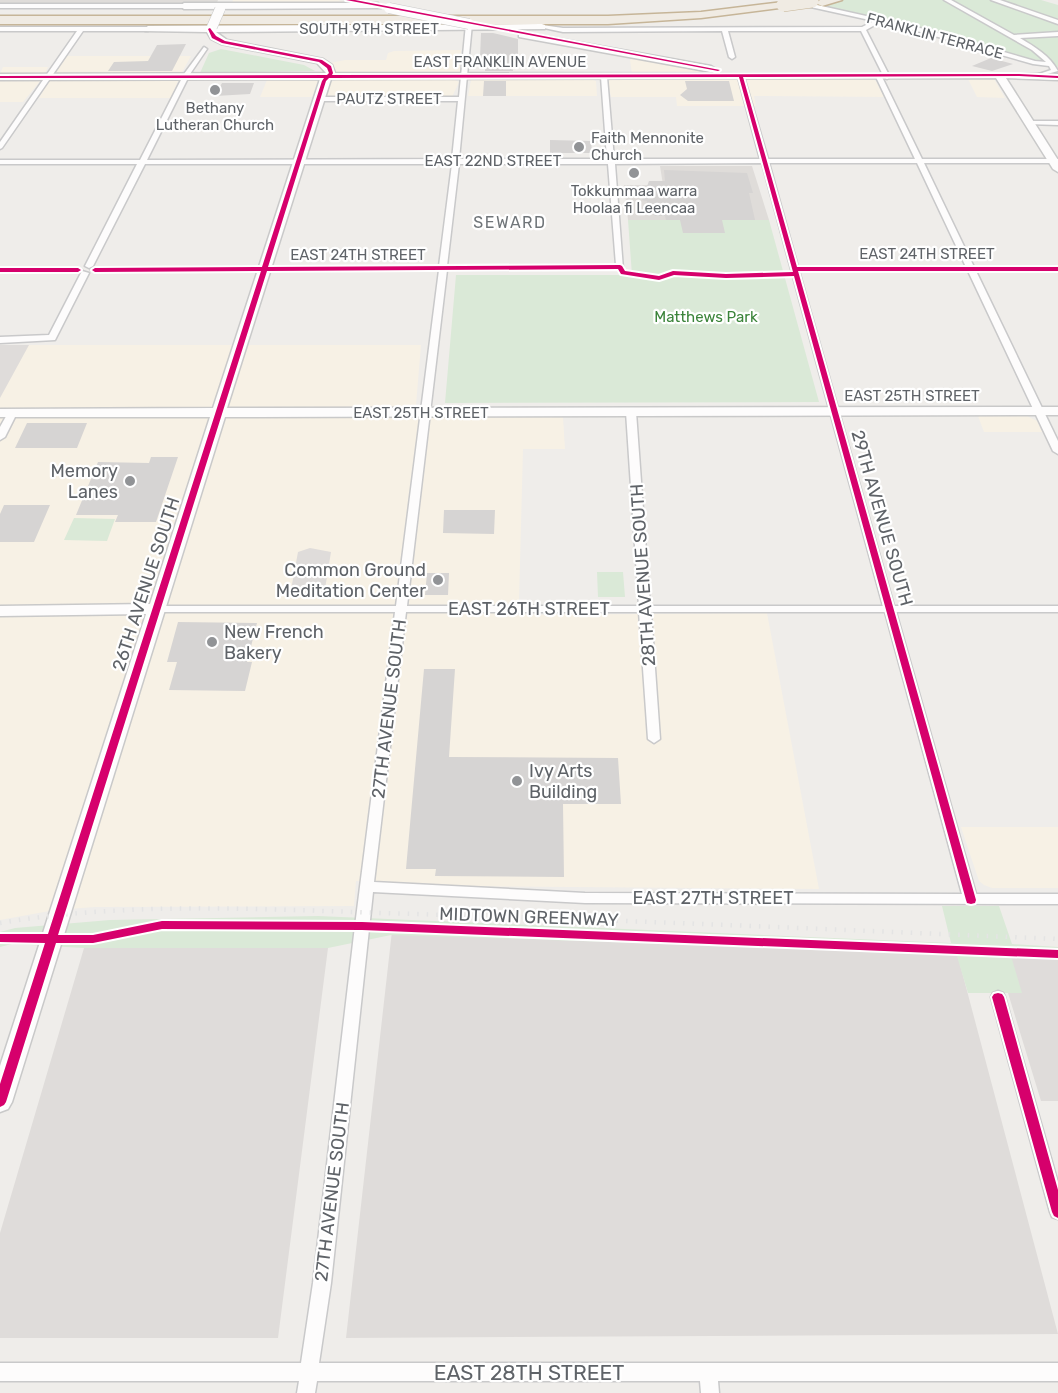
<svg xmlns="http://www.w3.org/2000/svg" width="1058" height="1393" font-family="Rubik,sans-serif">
	<rect width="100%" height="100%" fill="#efedea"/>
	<path fill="#f7f1e5" d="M233,0H338L345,2L232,3Z
		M461,50L460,74H338L330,63L345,60H386L388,53L394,51Z
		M67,56H191L181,74H55Z
		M634,57L706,72V73L632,74L630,60Z
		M3,67H48L44,75L0,74Z
		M50,79L176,80L178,81L171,98H39Z
		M453,79L459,82L452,97L327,96L331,82L336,80Z
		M477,79L593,80L596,81L597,96H468L471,80Z
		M613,79H872L876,81L884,97L754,96L756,106H677L676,97H611L608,81Z
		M968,79H994L1005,98L977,97Z
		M0,80L35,79L41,80L23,102H0Z
		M267,80H314L318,81L312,97H260Z
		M0,345H421L415,417H563L565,449H523L519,601L515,615L767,613L819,889L447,886L356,881L354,906L95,907L55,910L0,920Z
		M978,416H1027L1037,421L1042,432H984Z
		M961,827H1058V888H992L984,885L979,881Z"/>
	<path fill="#dfdcda" d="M0,345H29L0,398Z
		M310,548L331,552L324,595H290L298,552Z
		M392,931L957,953L1058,1334L346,1338Z
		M84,948H328L278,1338H0V1233Z
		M1010,956L1058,959V1101H1041L1008,993H1021Z"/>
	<path fill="#dfdcd9" d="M0,0H218L216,5H0Z
		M660,166H752L769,220H628L624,185H663Z"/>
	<path fill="#dae9d7" d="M791,0H1041L1058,5V67L904,24Z
		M221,49L304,65L315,71L200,73L209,53Z
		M628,220H769L819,402L445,403L456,275H632Z
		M74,518L115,519L107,541L64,540Z
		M597,572H623L625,597H598Z
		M942,906H999L1012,944L1058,947V959L1011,956L1022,993H968L956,953L391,935L328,948H84L12,944L0,947V932L15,928L110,920L318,916L951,943Z"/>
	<path fill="#d6d4d3" d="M481,33H493L518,39V58H513V71H485V58H480Z
		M186,44L172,71H108L114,62L148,61L157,45Z
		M991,58L1013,64L992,71L972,66Z
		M484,81H506V96H483Z
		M685,81H729L734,101H688L680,95L687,89Z
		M222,83H254L250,94L215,96Z
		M550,140L591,141L592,153H550Z
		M664,170L747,173L753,193H749L755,220H722L725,233H683L680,220H666L665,216H655L648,208L647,201L642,200L649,181H665Z
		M27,423H87L77,448H15Z
		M151,457H178L156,522H115L118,515H76L98,462L149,463Z
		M4,505H50L34,542H0V514Z
		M444,510H495L494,534L443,533Z
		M427,573H449L448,595H425Z
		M178,622L257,623L247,662H252L245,691L169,690L177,662H167Z
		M424,669H455L449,757L618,758L621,804H563L564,877L435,876L436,869H406Z"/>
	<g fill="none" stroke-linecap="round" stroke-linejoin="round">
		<defs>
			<path id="street" d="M944,0H951L1014,35L1058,32V36L1020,38C1035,47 1050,56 1058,71L1036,77V75L1051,70L1049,66L1033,64L917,31L880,22L866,30L890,77L887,79L884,77L861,31H728L735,57L732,59L729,57L722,31L563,32L539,27L542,25L563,28L862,27L874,21L797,4L799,1L920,28L1035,61L1046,62L1032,50Z
				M991,0H1000L1058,20V24Z
				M0,4H184L187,6L184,8H0Z
				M469,22L472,24L459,159H607L601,77L604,75L607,77L614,159H760L738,77L741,75L744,77L768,159H915L876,77L879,75L882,77L922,159H1058V163H924L974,267H1058V271H976L1058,441V454L1053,451L968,271H799L894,606H1058V612H896L976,894H1058V904L585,903L373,892L331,1283L319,1363H1058V1381H718L719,1393H701L700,1381H317L315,1393H297L299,1381H0V1363H301L313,1283L355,926L395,612H156L150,609L156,606H396L439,270L95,272L91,270L95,268L439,266L452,164H145L93,266L89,268L85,266L137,164H0V160H140L184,74L204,47L207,49L190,74L147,160L452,159L458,101H318L315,99L318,97H459L466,24ZM762,163L883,606H650L636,412L631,409L626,412L639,606H407L447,270L623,269L615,164ZM769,163H917L966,267H798ZM459,164H608L616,265L447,266ZM406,612H639L648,739L654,743L660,739L651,612H885L962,894L585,893L374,882Z
				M0,27H148L151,29L148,31H83L2,148L0,149V142L77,31H0Z
				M1028,121H1058V125L1026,124L1025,123Z
				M0,268H78L82,270L78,272H0Z
				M82,271L89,273L55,340L0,343V337L49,335Z
				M12,410L17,413L5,437L0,440V427L9,411Z
				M998,991L1003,993L1005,997L1058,1183V1219L1052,1217L1050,1212L991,997L993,993Z"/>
			<path id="secondary" d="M378,3L381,8L184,9L180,6L184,3Z
				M542,24L545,25V29L216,32L227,40L323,59L332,65L335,73L1058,74V80L1006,78L1058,160V172L1053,169L996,78L331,79L227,408L1058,407V415L225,417L12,1102L8,1109L0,1112V1066L146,614L0,616V606L150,604L210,417H0V409L213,408L320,79L0,80V74L326,73L317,63L221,44L211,39L207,32L145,31L144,29L148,26Z
				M522,32L711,66L716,69L711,72L519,37V33Z"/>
			<path id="highway" d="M842,0L822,6L816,3L820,0Z
				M783,2L789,5L787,7L701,18L608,24H0V16H608L701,12Z"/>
		</defs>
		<use href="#street" stroke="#c9c9ca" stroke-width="3"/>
		<use href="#secondary" stroke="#c9c9c9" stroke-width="3"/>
		<use href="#highway" stroke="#c6b598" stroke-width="3"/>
		<use href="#street" fill="#fdfcfc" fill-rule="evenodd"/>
		<use href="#secondary" fill="#fdfcfc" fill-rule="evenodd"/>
		<use href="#highway" fill="#f0ebe3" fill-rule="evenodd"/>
		<path stroke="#e4e4e4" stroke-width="4.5" stroke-dasharray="1.5 8" stroke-linecap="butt" d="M0,923C137,900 276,910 414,914C629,920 843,930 1058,939"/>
		<defs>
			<path id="secondary-bridge" d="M389,8L469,24
				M212,27L220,9"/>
			<path id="highway-bridge" d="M783,5L812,1"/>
		</defs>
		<use href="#secondary-bridge" stroke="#c9c9c9" stroke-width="11" stroke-linecap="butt"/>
		<use href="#highway-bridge" stroke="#c6b598" stroke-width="14" stroke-linecap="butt"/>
		<use href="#secondary-bridge" stroke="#fdfcfc" stroke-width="10"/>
		<use href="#highway-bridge" stroke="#f0ebe3" stroke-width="13"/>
		<defs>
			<path id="cycleway" d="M346,0H355L720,70L718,71Z
				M210,28L216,36L225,41L322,60L331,66L333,73L332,75L1019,74L1058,76V78L1019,76L743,77L797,267H1058V271H798L976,900L975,903L971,904L967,903L966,900L794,276L726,278L674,275L659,280L621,274L618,269L267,271L58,935H93L162,921L362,922L1058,950V958L362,930L162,929L93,943H56L6,1102L4,1105L0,1107V1084L45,943L0,942V934H48L261,271L95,272L92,270L95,268L262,267L322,81L324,78H0V76L327,75L329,73L327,68L319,62L222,43L212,38L208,29ZM739,77L793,272L726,274L673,271L659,276L625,271L622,266L620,265L268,267L326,81L329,78Z
				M0,268H78L81,270L78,272H0Z
				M998,993L1002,994L1004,997L1058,1190V1218L1054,1216L1052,1212L992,997L994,994Z"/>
		</defs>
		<use href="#cycleway" stroke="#fff" stroke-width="4"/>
		<use href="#cycleway" fill="#d6006c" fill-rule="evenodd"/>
	</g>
	<g fill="#919396" stroke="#fff" stroke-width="2">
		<circle cx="215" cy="90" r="6"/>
		<circle cx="579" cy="147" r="6"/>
		<circle cx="634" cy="173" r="6"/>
		<circle cx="130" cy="481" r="6"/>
		<circle cx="438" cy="580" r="6"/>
		<circle cx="212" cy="642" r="6"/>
		<circle cx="517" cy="781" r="6"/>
	</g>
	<g text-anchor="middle" stroke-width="4.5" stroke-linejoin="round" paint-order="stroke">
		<g font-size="15" fill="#5f6368" stroke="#fff">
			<text x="369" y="34">SOUTH 9TH STREET</text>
			<text transform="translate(935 36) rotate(15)" y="5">FRANKLIN TERRACE</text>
			<text x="500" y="67">EAST FRANKLIN AVENUE</text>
			<text x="389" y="104">PAUTZ STREET</text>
			<text x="493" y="166">EAST 22ND STREET</text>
			<text x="927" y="259">EAST 24TH STREET</text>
			<text x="358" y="260">EAST 24TH STREET</text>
			<text x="912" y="401">EAST 25TH STREET</text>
			<text x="421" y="418">EAST 25TH STREET</text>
		</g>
		<g font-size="15" fill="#5f6368" stroke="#fff">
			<text x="215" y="113">Bethany<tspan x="215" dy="17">Lutheran Church</tspan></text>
			<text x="591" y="143" text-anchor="start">Faith Mennonite<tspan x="591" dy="17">Church</tspan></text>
			<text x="634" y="196">Tokkummaa warra<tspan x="634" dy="17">Hoolaa fi Leencaa</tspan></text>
		</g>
		<g font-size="15" fill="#3b843a" stroke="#fff">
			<text x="706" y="322">Matthews Park</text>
		</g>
		<g font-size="16" letter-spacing="1.5" fill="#707579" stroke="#fff">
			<text x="510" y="228">SEWARD</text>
		</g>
		<g font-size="18" fill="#5f6368" stroke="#fff" text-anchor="end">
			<text x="118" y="477">Memory<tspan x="118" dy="21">Lanes</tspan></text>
			<text x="426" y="576">Common Ground<tspan x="426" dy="21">Meditation Center</tspan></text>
			<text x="224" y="638" text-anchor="start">New French<tspan x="224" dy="21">Bakery</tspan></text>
			<text x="529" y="777" text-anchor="start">Ivy Arts<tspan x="529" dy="21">Building</tspan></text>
		</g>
		<g font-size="18" fill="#5f6368" stroke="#fff">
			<text transform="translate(882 518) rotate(74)" y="6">29TH AVENUE SOUTH</text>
			<text transform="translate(643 575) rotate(-94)" y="6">28TH AVENUE SOUTH</text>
			<text transform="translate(146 584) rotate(-72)" y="6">26TH AVENUE SOUTH</text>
			<text x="529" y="615">EAST 26TH STREET</text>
			<text transform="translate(389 709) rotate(-83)" y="6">27TH AVENUE SOUTH</text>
			<text x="713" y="904">EAST 27TH STREET</text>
			<text transform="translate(529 917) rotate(2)" y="6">MIDTOWN GREENWAY</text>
			<text transform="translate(332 1192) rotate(-83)" y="6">27TH AVENUE SOUTH</text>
		</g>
		<g font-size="21" fill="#5f6368" stroke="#fff">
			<text x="529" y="1380">EAST 28TH STREET</text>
		</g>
	</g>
</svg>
